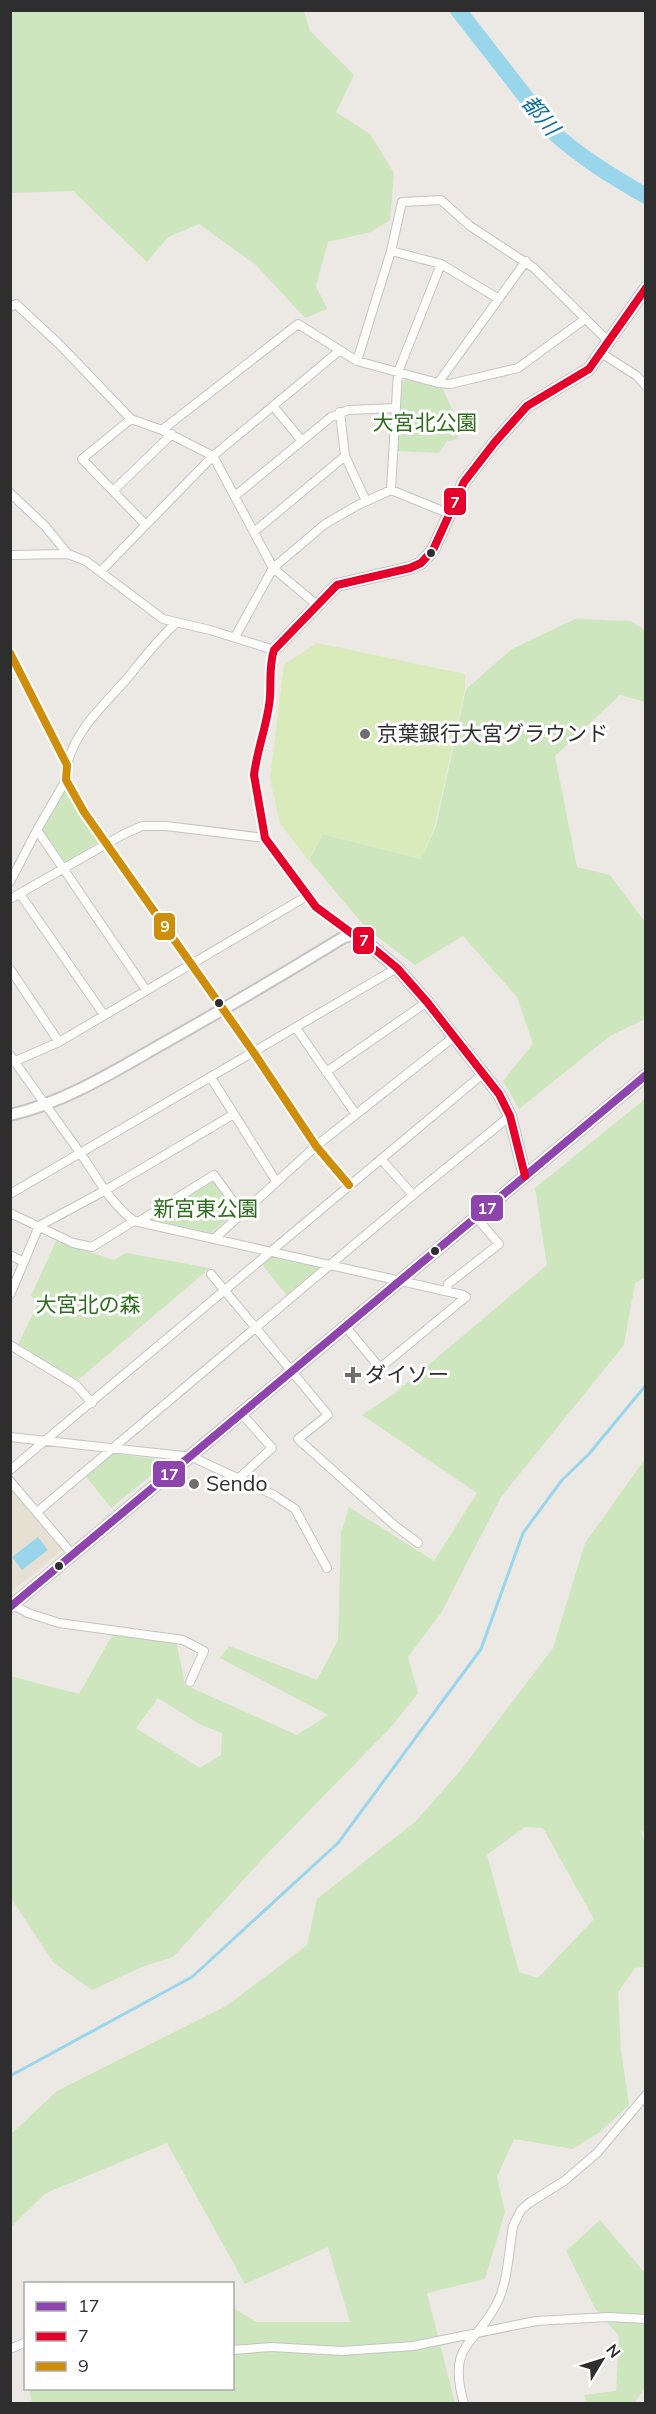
<svg xmlns="http://www.w3.org/2000/svg" width="656" height="2414" font-family="Mulish,'Noto Sans JP',sans-serif">
	<rect width="100%" height="100%" fill="#ece8e4"/>
	<path fill="#e6e0d3" d="M10,1486L63,1549L11,1593H10Z"/>
	<path fill="#cee6be" fill-rule="evenodd" d="M10,11H304L310,31L354,75L336,112L370,134L394,173L390,220L371,232L328,242L316,286L327,309L305,318L256,265L199,224L168,237L147,262L73,191L11,193Z
		M406,379L442,388L452,409L450,417L457,428L458,439L447,441L439,453L397,451L400,385Z
		M575,619L631,621L645,630V702L620,695L555,756L577,867L610,875L645,922V1019L610,1036L519,1109L503,1081L533,1044L517,997L463,936L415,965L366,928L309,860L323,834L421,859L436,826L466,689L512,649Z
		M66,784L100,841L66,862L62,860L40,830Z
		M645,1099V1278L635,1283L624,1345L501,1497L441,1613L408,1657L418,1693L392,1726L267,1854L173,1957L144,1966L92,1990L53,1962L11,1898L10,1676L79,1694L113,1634L176,1640L185,1685L297,1735L328,1715L220,1658L229,1646L317,1680L338,1640L341,1533L349,1507L434,1561L477,1493L362,1415L395,1393L547,1265L535,1188ZM158,1698L201,1725L222,1733L221,1755L200,1768L136,1728Z
		M213,1180L235,1208L234,1213L212,1233L150,1220V1217Z
		M56,1241L114,1260L126,1253L210,1268L78,1380L18,1345L38,1303L31,1296Z
		M270,1255L319,1266V1271L288,1297L261,1263Z
		M111,1453L169,1461L111,1508L84,1474Z
		M645,1459V1834L641,1830L646,1848L645,1967L635,1968L618,1992L621,2050L629,2105L600,2132L573,2149L514,2139L497,2177L505,2212L485,2279L427,2293L455,2403H32L29,2389L232,2388L233,2308L257,2322H350L328,2247L245,2284L167,2143L46,2193L11,2227V2134L57,2091L226,2006L307,1945L317,1899L416,1821L460,1771L553,1648L585,1543ZM525,1827L543,1828L594,1919L538,1978L519,1972L487,1855Z
		M600,2220L645,2273V2387L635,2403H587L584,2395L616,2391L619,2336L595,2308L566,2251Z"/>
	<path fill="#d9eabb" d="M317,643L465,674V689L435,825L421,859L323,834L308,860L280,823L270,779L284,665Z"/>
	<path fill="#99d6ec" d="M38,1537L48,1550L22,1570L12,1557Z"/>
	<g fill="none" stroke-linecap="round" stroke-linejoin="round">
		<path stroke="#99d6ec" stroke-width="3" d="M10,2076L192,1977L338,1843L481,1649L523,1533L562,1480L589,1454L646,1385"/>
		<path stroke="#99d6ec" stroke-width="16" d="M458,10L553,132C580,157 613,177 646,196"/>
		<defs>
			<path id="street" d="M391,251L441,264L499,299
				M10,307L16,304L59,344L131,419L162,430L298,324L357,361L438,383L526,261
				M601,353L637,376L646,386
				M357,361L391,251L402,202L441,200L470,226L534,268L609,342
				M438,383L450,384L518,368L585,319
				M273,406L302,441
				M340,412L345,456L366,501
				M131,419L82,459L146,525
				M162,430L213,456L273,568L317,605
				M391,490L398,372L441,264
				M113,491L172,434
				M10,493L45,526L68,554
				M235,496L331,417L348,410L396,408
				M254,532L345,456
				M10,555L68,554L86,561L163,619L210,630L274,650L271,660L270,697L266,722L254,775L265,838L316,907L354,935
				M101,571L213,456L339,351
				M235,637L273,568L325,524L358,505L391,490L450,514
				M10,653L67,765L66,780L84,812L254,1053L316,1146L349,1185
				M67,765C75,731 101,708 124,682C141,662 156,641 176,623
				M37,830L146,990
				M10,882L37,830L66,780
				M20,894L104,1015
				M10,899L124,834L142,826H166L265,838
				M10,969L59,1042
				M296,1028L355,1113
				M10,1055C33,1088 57,1120 80,1153C98,1178 109,1202 134,1221L463,1295L466,1297L380,1368L345,1326
				M11,1063L59,1042L307,896
				M326,1072L427,1002
				M211,1078L234,1114
				M381,1159L413,1195
				M10,1194L397,968
				M10,1213L73,1243L92,1247L134,1221
				M138,1222L214,1175L241,1212
				M215,1238L316,1146L455,1036
				M10,1255L24,1262
				M211,1274L328,1415L298,1439L394,1525L418,1543
				M447,1291L448,1284L499,1244L475,1216
				M10,1295L39,1226L104,1191L234,1114L276,1181
				M10,1345L76,1385L92,1403
				M10,1437L192,1457L274,1495L295,1509L327,1568
				M10,1470L484,1073
				M238,1479L272,1448L242,1414
				M10,1481L73,1555
				M37,1512L413,1195L510,1116
				M13,1605L28,1613L59,1623L183,1640L204,1651L190,1682
				M10,2349L26,2342
				M232,2350L271,2347L342,2351L413,2346L536,2321L608,2317L646,2319
				M464,2404C446,2341 477,2347 499,2299C508,2278 509,2249 513,2226L521,2210L529,2203L564,2181L597,2153L646,2095"/>
			<path id="secondary" d="M274,650L337,585L410,568L421,563L433,550L464,482L495,442L527,406L589,369L646,288
				M10,1115C62,1103 110,1074 155,1048C219,1012 282,975 344,937L354,935L361,938L397,968L427,1002L499,1094L510,1116L525,1176
				M10,1607L646,1075"/>
		</defs>
		<use href="#street" stroke="#c5c4c5" stroke-width="10"/>
		<use href="#secondary" stroke="#c5c4c5" stroke-width="14"/>
		<use href="#street" stroke="#fcfcfb" stroke-width="8"/>
		<use href="#secondary" stroke="#fcfcfb" stroke-width="10"/>
		<defs>
			<path id="bus-1" d="M10,1607L646,1075"/>
			<path id="bus-2" d="M525,1176L510,1116L499,1094L427,1002L397,968L361,938L354,935L316,907L265,838L254,775C257,749 268,723 270,697C271,681 269,665 274,650L337,585L410,568L421,563L433,550L464,482L495,442L527,406L589,369L646,288"/>
			<path id="bus-3" d="M10,653L67,765L66,780L84,812L254,1053L316,1146L349,1185"/>
		</defs>
		<use href="#bus-1" stroke="#fff" stroke-width="12"/>
		<use href="#bus-2" stroke="#fff" stroke-width="12"/>
		<use href="#bus-3" stroke="#fff" stroke-width="12"/>
		<use href="#bus-1" stroke="#8e44ad" stroke-width="8"/>
		<use href="#bus-2" stroke="#e4002b" stroke-width="8"/>
		<use href="#bus-3" stroke="#cf8e09" stroke-width="8"/>
	</g>
	<g fill="#2e2e2e" stroke="#fff" stroke-width="2">
		<circle cx="431" cy="553" r="5"/>
		<circle cx="219" cy="1003" r="5"/>
		<circle cx="435" cy="1251" r="5"/>
		<circle cx="59" cy="1566" r="5"/>
	</g>
	<g fill="#706f6e" stroke="#fff" stroke-width="2">
		<circle cx="365" cy="734" r="6"/>
		<path d="M350 1366h6v6h6v6h-6v6h-6v-6h-6v-6h6z"/>
		<circle cx="194" cy="1484" r="6"/>
	</g>
	<g text-anchor="middle" stroke-width="6" stroke-linejoin="round" paint-order="stroke">
		<g font-size="21" fill="#2c6e1b" stroke="#fff">
			<text x="425" y="430">大宮北公園</text>
			<text x="206" y="1216">新宮東公園</text>
			<text x="88" y="1312">大宮北の森</text>
		</g>
		<g font-size="21" fill="#2e2e2e" stroke="#fff" text-anchor="start">
			<text x="377" y="741">京葉銀行大宮グラウンド</text>
			<text x="365" y="1382">ダイソー</text>
			<text x="206" y="1491">Sendo</text>
		</g>
		<g font-size="22" font-style="italic" fill="#0d6fa3" stroke="#fff">
			<text transform="translate(541 115) rotate(50)" y="8">都川</text>
		</g>
	</g>
	<g stroke="#fff" stroke-width="2">
		<rect x="443" y="487" width="24" height="29" rx="6" fill="#e4002b"/>
		<rect x="153" y="912" width="23" height="29" rx="6" fill="#cf8e09"/>
		<rect x="352" y="926" width="23" height="29" rx="6" fill="#e4002b"/>
		<rect x="470" y="1194" width="34" height="28" rx="6" fill="#8e44ad"/>
		<rect x="152" y="1460" width="34" height="28" rx="6" fill="#8e44ad"/>
	</g>
	<g font-size="16" text-anchor="middle" font-weight="bold" fill="#fff">
		<text x="455" y="508">7</text>
		<text x="165" y="932">9</text>
		<text x="364" y="946">7</text>
		<text x="487" y="1214">17</text>
		<text x="169" y="1480">17</text>
	</g>
	<rect width="656" height="2414" fill="none" stroke="#2e2e2e" stroke-width="24"/>
	<rect x="24" y="2282" width="210" height="108" fill="#ffffff" stroke="#ababab" stroke-width="1.5"/>
	<rect x="36" y="2302" width="30" height="9" fill="#8e44ad" stroke="#ababab" stroke-width="1.5"/>
	<text x="78" y="2312" font-size="18" fill="#2e2e2e">17</text>
	<rect x="36" y="2332" width="30" height="9" fill="#e4002b" stroke="#ababab" stroke-width="1.5"/>
	<text x="78" y="2342" font-size="18" fill="#2e2e2e">7</text>
	<rect x="36" y="2362" width="30" height="9" fill="#cf8e09" stroke="#ababab" stroke-width="1.5"/>
	<text x="78" y="2372" font-size="18" fill="#2e2e2e">9</text>
	<g transform="translate(602 2360) rotate(52)" stroke="#ffffff" stroke-width="4.5" paint-order="stroke">
	<path d="M0-4.5L10 22L0 15L-10 22Z" fill="#2e2e2e"/>
	<text y="-9" font-size="16" font-weight="bold" text-anchor="middle" fill="#2e2e2e">N</text>
	</g>
</svg>
